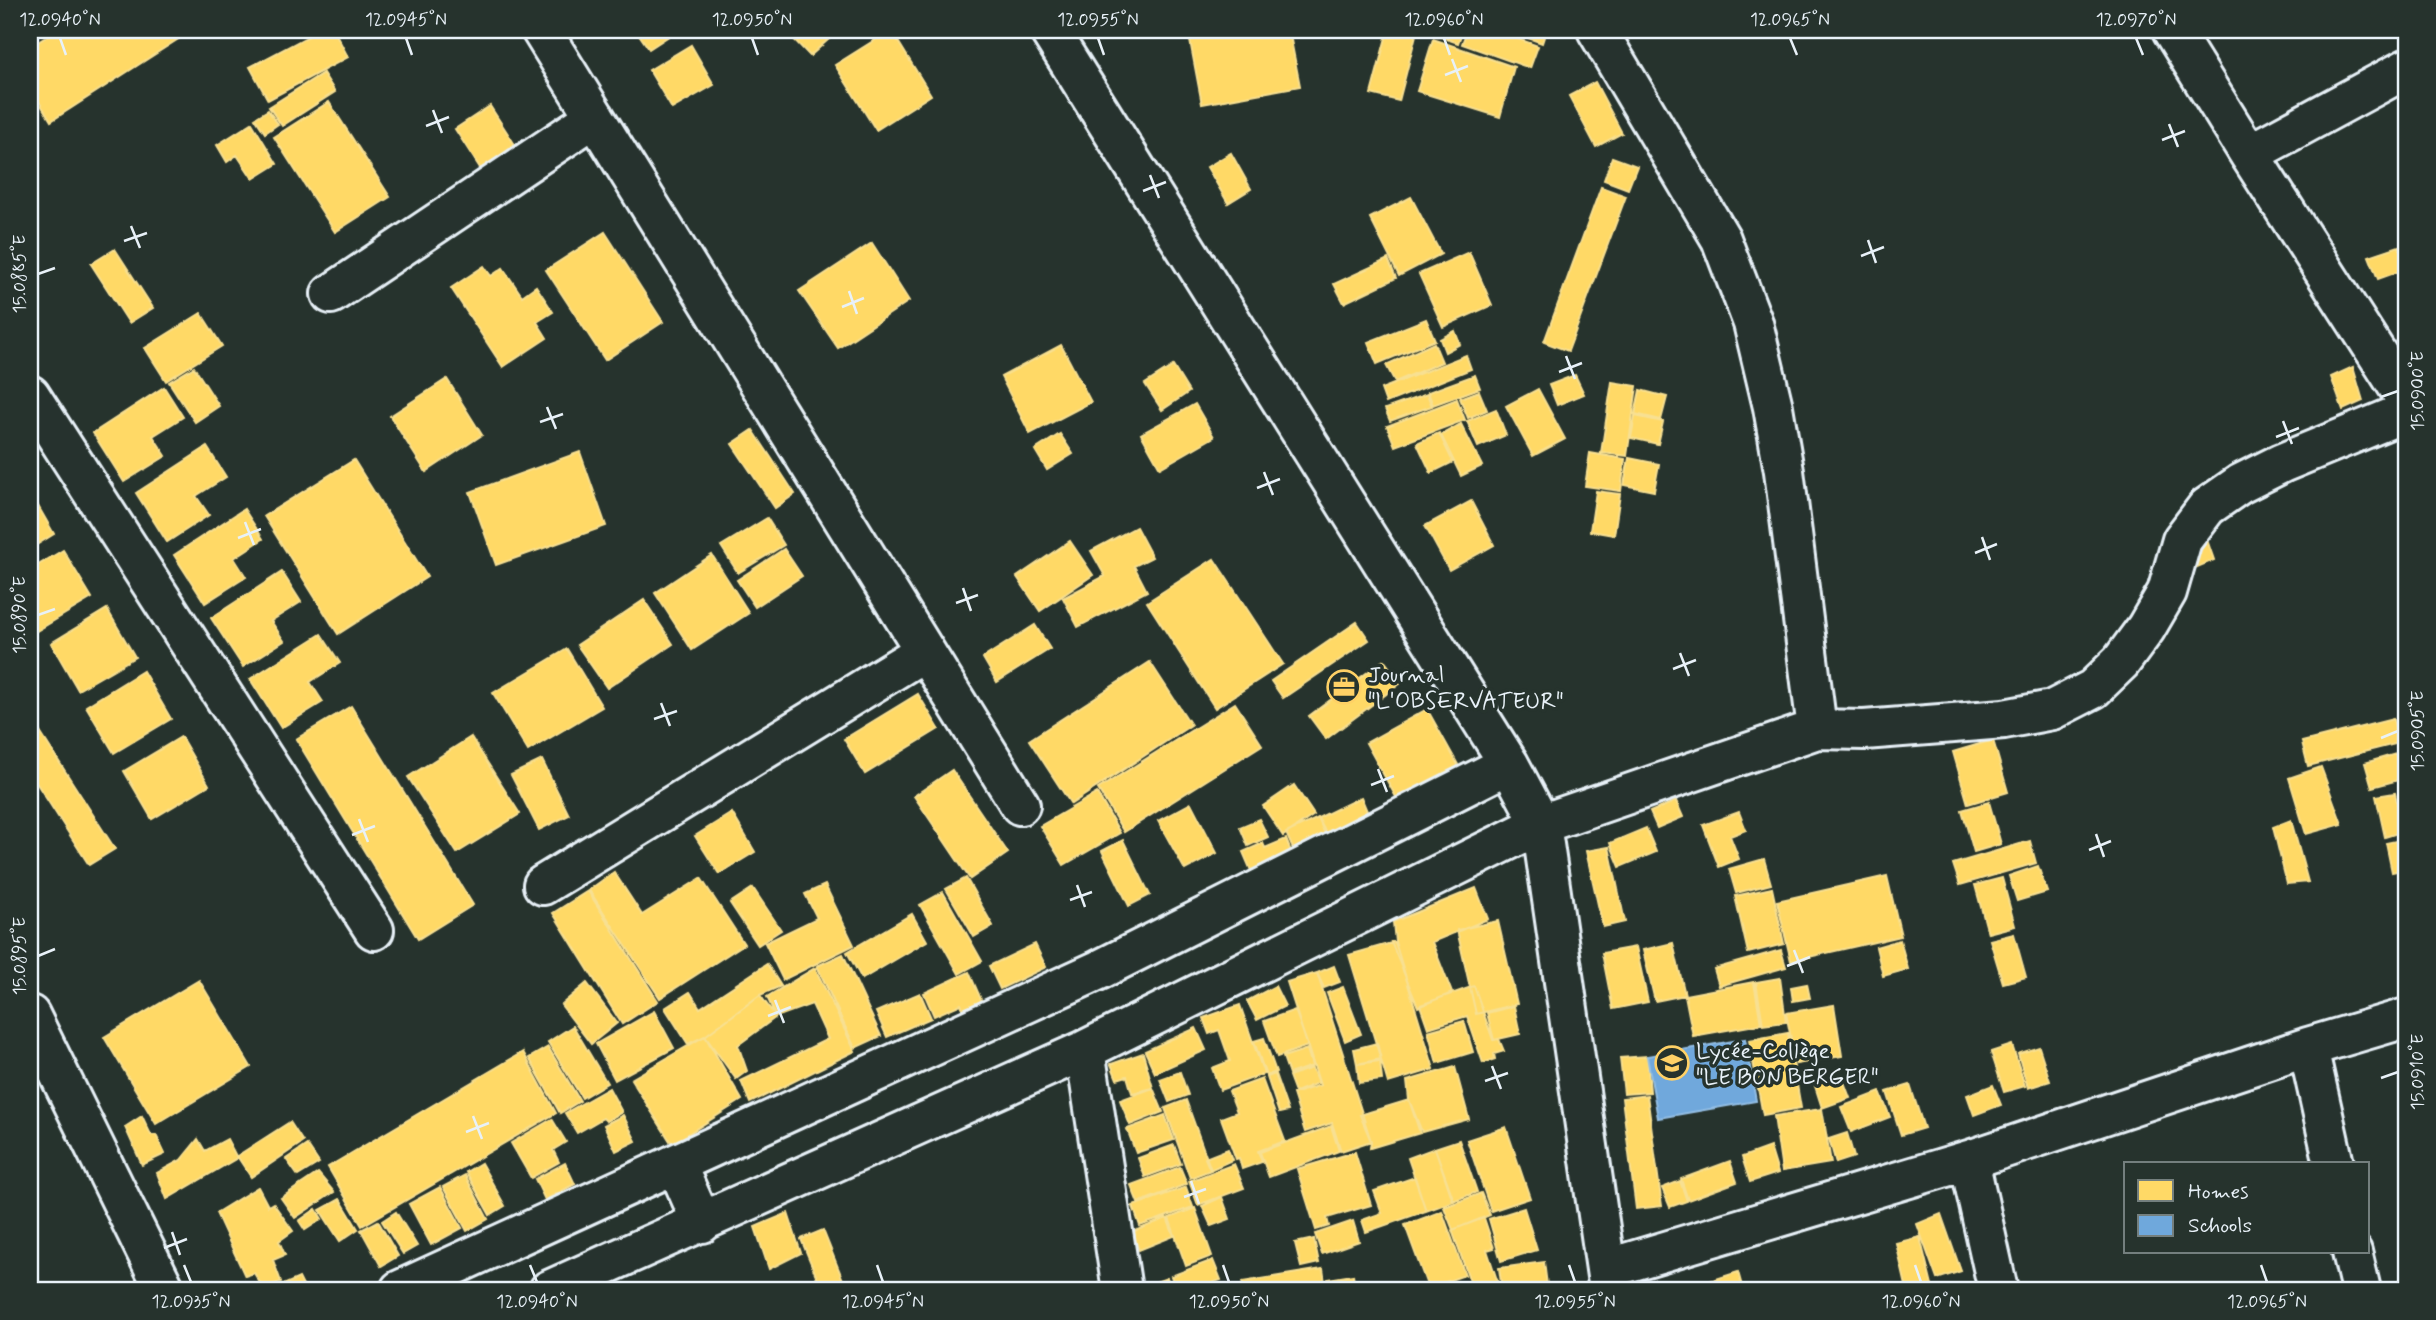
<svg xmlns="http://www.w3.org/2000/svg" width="2436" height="1320" font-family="Mynerve,sans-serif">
	<rect width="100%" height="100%" fill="#26332d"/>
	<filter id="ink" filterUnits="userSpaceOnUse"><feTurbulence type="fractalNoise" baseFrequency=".0143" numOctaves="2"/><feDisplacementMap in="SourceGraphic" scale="14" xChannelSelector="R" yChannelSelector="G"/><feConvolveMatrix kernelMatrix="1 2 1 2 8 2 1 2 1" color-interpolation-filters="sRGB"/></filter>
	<g filter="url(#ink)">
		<path fill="#ffd966" stroke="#f8e092" stroke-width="2" d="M57,30H175L180,38L51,121L30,87V47Z
			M320,30H334L348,57L268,100L250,67Z
			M636,30H678L649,49Z
			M785,30H839L810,56Z
			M891,30L931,95L876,130L835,65Z
			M1188,30H1289L1300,86L1202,104Z
			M1388,30L1417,31L1399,101L1371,94Z
			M1421,30H1463L1458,43Z
			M1467,30H1493L1538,46L1530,68L1462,44Z
			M1506,30H1543L1546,31L1542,43Z
			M1433,39L1514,67L1500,117L1417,91Z
			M691,45L714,85L672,109L649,70Z
			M323,73L335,92L282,126L269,107Z
			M1595,82L1622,133L1596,147L1569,96Z
			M329,102L390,197L335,232L274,137Z
			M490,106L519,151L484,174L455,129Z
			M268,110L278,124L265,133L255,118Z
			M252,123L277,164L253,179L237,155L227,162L217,145Z
			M1231,153L1251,189L1228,203L1207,167Z
			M1612,157L1637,166L1628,189L1604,180Z
			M1601,187L1626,196L1568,351L1544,342Z
			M1411,197L1441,254L1399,276L1370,218Z
			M605,232L663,322L605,360L546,270Z
			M872,243L909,301L838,348L799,291Z
			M2399,246L2406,269L2378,279L2369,256Z
			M115,249L153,308L129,323L91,264Z
			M1469,252L1492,305L1443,327L1419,274Z
			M1388,259L1396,278L1344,303L1334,284Z
			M484,266L491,276L503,268L522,296L536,286L553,312L537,322L547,338L503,367L451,288Z
			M201,313L222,346L166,381L145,348Z
			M1426,319L1435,340L1377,364L1368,342Z
			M1455,331L1460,344L1445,352L1440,339Z
			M1434,343L1442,362L1395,382L1386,365Z
			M1061,345L1091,402L1030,434L1001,377Z
			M1466,355L1471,369L1386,403L1381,389Z
			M1173,366L1189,392L1162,410L1145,384Z
			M194,367L219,406L195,422L169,382Z
			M2353,367L2363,401L2343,410L2331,377Z
			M1475,375L1480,388L1433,405L1428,392Z
			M1575,375L1584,394L1557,405L1549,385Z
			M447,379L482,435L426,472L390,416Z
			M1612,382L1637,386L1627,456L1601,453Z
			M164,387L183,417L153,436L166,456L124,482L93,433Z
			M1538,389L1565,439L1533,456L1506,406Z
			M1640,390L1667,397L1661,420L1635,414Z
			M1479,391L1487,410L1468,418L1460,398Z
			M1427,394L1432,406L1390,421L1385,409Z
			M1457,399L1465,420L1395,446L1387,426Z
			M1195,404L1214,437L1160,468L1141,434Z
			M1496,409L1506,435L1478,447L1467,421Z
			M1635,416L1663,422L1658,444L1631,438Z
			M1461,424L1482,466L1461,476L1441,435Z
			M753,430L795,494L775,508L732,444Z
			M1439,433L1453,462L1431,473L1417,443Z
			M1060,434L1073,454L1047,470L1035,450Z
			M207,447L226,477L196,496L209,515L167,542L136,493Z
			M580,452L606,526L496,565L470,492Z
			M1590,453L1625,459L1621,491L1585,486Z
			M1629,458L1659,464L1654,491L1624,485Z
			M354,460L427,577L338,634L264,516Z
			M1596,491L1620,494L1614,535L1590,531Z
			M30,492L54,534L30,549Z
			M1471,501L1494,545L1449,570L1425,526Z
			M244,509L263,539L234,558L246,577L205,603L174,555Z
			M767,518L784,545L738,573L721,546Z
			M1136,527L1152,557L1134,566L1147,591L1078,627L1063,598L1105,576L1091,551Z
			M2206,537L2214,560L2195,568L2186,544Z
			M1070,541L1093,575L1040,611L1017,577Z
			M784,549L802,576L755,607L737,580Z
			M63,550L92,598L35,632L30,624V570Z
			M712,555L749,613L692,650L655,593Z
			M1214,559L1283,664L1215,708L1147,602Z
			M282,572L301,602L271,621L284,641L243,667L211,618Z
			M644,600L673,644L607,688L577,645Z
			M107,609L135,657L78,690L51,643Z
			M1357,622L1369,640L1283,698L1271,681Z
			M1035,625L1050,649L997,682L983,658Z
			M321,634L340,663L310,682L323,702L281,728L250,679Z
			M567,649L602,707L528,751L493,693Z
			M1384,660L1401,683L1326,739L1309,716Z
			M1150,662L1191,725L1071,804L1029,740Z
			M143,671L171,719L114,753L86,706Z
			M918,694L939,729L865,774L844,739Z
			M1235,703L1262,745L1124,832L1098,789Z
			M351,706L473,905L418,939L296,739Z
			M1427,709L1462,772L1401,806L1366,743Z
			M2393,719L2399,743L2308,766L2302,742Z
			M38,729L115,849L89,865L30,773V734Z
			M181,737L209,785L152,819L124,771Z
			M471,737L520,814L457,853L408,777Z
			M1993,740L2008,792L1968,804L1953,752Z
			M2406,751V778L2372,787L2365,763Z
			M542,760L569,815L539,830L511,775Z
			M2321,767L2342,824L2306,834L2289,778Z
			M952,770L1008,853L970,879L914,796Z
			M1294,785L1314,815L1283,836L1263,806Z
			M1097,793L1120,833L1064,865L1040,826Z
			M2395,793L2404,831L2385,837L2376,796Z
			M1361,797L1369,816L1327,835L1318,818Z
			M1676,801L1683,817L1657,828L1650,812Z
			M1989,802L2001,844L1974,852L1962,810Z
			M1191,803L1217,853L1185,870L1158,821Z
			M1739,812L1746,830L1730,836L1739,859L1719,867L1703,825Z
			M732,813L755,852L719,874L695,836Z
			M1318,818L1328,841L1296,856L1286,833Z
			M1259,819L1268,837L1248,846L1240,827Z
			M2291,820L2308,882L2287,884L2273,827Z
			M1646,828L1656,852L1620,867L1610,843Z
			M1286,839L1293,857L1252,873L1243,852L1263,843L1265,848Z
			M2406,839V869L2392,872L2386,843Z
			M1123,840L1150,895L1129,906L1102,851Z
			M2030,841L2036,863L1960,885L1953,864Z
			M1609,847L1625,922L1603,927L1586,851Z
			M1764,859L1771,884L1736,893L1729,869Z
			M2038,866L2047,892L2017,901L2009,876Z
			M614,872L642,915L701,878L744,944L660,998L589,890Z
			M1887,876L1901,936L1791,961L1777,901Z
			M966,878L993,926L974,937L946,889Z
			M2002,878L2015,926L1988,933L1975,885Z
			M825,885L854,945L783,980L765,943L817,918L805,894Z
			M753,888L781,930L758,945L730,903Z
			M1476,888L1488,919L1432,942L1452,993L1418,1007L1391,942H1395L1393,922Z
			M1772,888L1784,944L1748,953L1735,896Z
			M588,891L658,1001L622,1024L553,913Z
			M943,892L982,961L959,974L920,905Z
			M912,914L927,941L862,979L847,952Z
			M1498,921L1517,1004L1476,1014L1457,930Z
			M2014,934L2026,977L2003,983L1990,940Z
			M1900,940L1908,969L1883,976L1876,947Z
			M1395,942L1434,1069L1388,1083L1349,955Z
			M1673,943L1685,995L1655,1001L1643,950Z
			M1035,944L1046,967L1000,989L989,966Z
			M1636,947L1648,1002L1613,1009L1602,953Z
			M1781,950L1786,967L1719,986L1714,969Z
			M843,954L881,1036L855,1048L817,966Z
			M767,964L781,986L760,995L705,1036L688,1044L665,1008L690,992L700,1008Z
			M1334,966L1340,982L1324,988L1317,973Z
			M815,968L855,1051L750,1103L741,1081L828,1039L812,1004L776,1017L767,997Z
			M969,972L983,1004L965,1013L961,1004L934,1016L924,993Z
			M1317,973L1371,1141L1341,1151L1332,1123L1305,1132L1293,1094L1320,1085L1287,982Z
			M1780,978L1786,1022L1763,1025L1756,982Z
			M199,980L251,1067L156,1124L104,1037Z
			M1754,982L1761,1024L1693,1036L1685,995Z
			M587,983L617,1023L591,1044L561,1005Z
			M1807,984L1810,998L1793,1001L1791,987Z
			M1275,986L1285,1006L1257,1020L1247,1001Z
			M1474,986L1493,1040L1499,1039L1504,1051L1494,1054L1495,1059L1483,1063L1467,1016L1428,1028L1420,1005Z
			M1343,987L1361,1034L1345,1041L1327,993Z
			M920,993L931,1018L887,1037L876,1012Z
			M760,995L776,1017L738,1045L747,1071L736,1079L705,1036Z
			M1240,1005L1264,1074L1220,1090L1212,1068L1230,1061L1219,1030L1209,1034L1203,1018Z
			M1834,1005L1842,1056L1796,1064L1786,1013Z
			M1514,1006L1520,1034L1494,1040L1487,1013Z
			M1295,1010L1308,1046L1277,1057L1264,1021Z
			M654,1011L674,1048L615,1080L596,1044Z
			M1464,1021L1473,1052L1437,1063L1428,1031Z
			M573,1026L607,1083L582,1098L548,1042Z
			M1196,1028L1206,1050L1155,1073L1145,1051Z
			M1788,1033L1801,1108L1763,1115L1749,1040Z
			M705,1036L742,1100L672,1144L631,1079Z
			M1264,1038L1276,1072L1266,1076L1254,1041Z
			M1377,1043L1381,1059L1357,1064L1354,1049Z
			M2012,1045L2025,1086L2004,1092L1991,1052Z
			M548,1047L580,1101L560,1113L529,1058Z
			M2039,1047L2050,1081L2028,1088L2018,1054Z
			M1307,1049L1312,1066L1289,1074L1283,1057Z
			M523,1052L556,1113L362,1226L328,1167Z
			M1143,1053L1153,1088L1132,1093L1127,1076L1117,1079L1111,1064Z
			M1647,1056L1650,1092L1624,1094L1620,1058Z
			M1380,1061L1382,1080L1359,1083L1357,1064Z
			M1455,1067L1469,1119L1422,1132L1409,1100L1407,1081Z
			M1312,1068L1318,1083L1295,1092L1289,1076Z
			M1180,1072L1188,1095L1169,1102L1160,1079Z
			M1275,1074L1288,1111L1279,1113L1267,1077Z
			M1841,1074L1850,1098L1822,1108L1814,1083Z
			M1262,1079L1285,1141L1258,1151L1262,1162L1242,1169L1239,1158L1236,1159L1221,1118L1237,1112L1229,1091Z
			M1910,1085L1924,1128L1901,1135L1887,1092Z
			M1993,1085L2001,1105L1974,1115L1967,1095Z
			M609,1088L622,1112L606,1121L603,1118L577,1133L565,1113Z
			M1153,1088L1163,1112L1130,1125L1120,1100Z
			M1880,1092L1890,1117L1851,1132L1841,1107Z
			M1647,1095L1662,1206L1636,1209L1622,1098Z
			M1186,1100L1211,1170L1190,1178L1165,1108Z
			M1409,1100L1420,1133L1370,1148L1371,1141L1360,1115Z
			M1822,1109L1831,1163L1782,1171L1774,1116Z
			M623,1115L636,1141L616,1151L604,1125Z
			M1165,1115L1174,1140L1136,1153L1127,1129Z
			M142,1116L151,1135H156L165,1154L142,1165L125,1127Z
			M552,1119L566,1142L553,1150L559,1162L531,1178L511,1143Z
			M290,1122L303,1142L251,1177L237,1156Z
			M1331,1126L1339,1151L1269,1177L1260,1152Z
			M1506,1127L1530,1198L1491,1211L1467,1140Z
			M1847,1133L1854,1157L1836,1163L1829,1139Z
			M198,1139L205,1151L227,1139L237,1158L167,1199L157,1173L181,1160Z
			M1459,1140L1477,1192L1453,1201L1435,1148Z
			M307,1145L319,1163L298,1176L286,1159Z
			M1174,1145L1181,1164L1145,1177L1138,1158Z
			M1770,1147L1778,1173L1750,1182L1742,1157Z
			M1435,1148L1454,1201L1426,1211L1408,1158Z
			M1228,1149L1232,1160L1210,1170L1205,1158Z
			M1355,1152L1371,1205L1327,1218L1329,1226L1316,1230L1297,1169Z
			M1730,1161L1737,1182L1688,1200L1681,1179Z
			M481,1163L505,1206L490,1215L466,1172Z
			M565,1163L575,1184L545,1200L535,1179Z
			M1234,1164L1244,1188L1198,1205L1189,1181Z
			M1180,1167L1187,1184L1138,1203L1131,1185Z
			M318,1173L334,1192L295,1218L281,1198Z
			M465,1175L488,1219L467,1231L443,1187Z
			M1415,1177L1426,1211L1366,1232L1362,1220L1382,1213L1374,1191Z
			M1680,1181L1687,1201L1670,1207L1662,1188Z
			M258,1187L268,1206L273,1203L293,1231L279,1241L285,1255L273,1260L281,1282L263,1288L254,1273L245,1276L216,1213Z
			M440,1187L462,1228L431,1245L409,1204Z
			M1186,1187L1193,1207L1140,1226L1133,1206Z
			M1481,1193L1490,1215L1453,1230L1444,1207Z
			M1222,1197L1230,1219L1211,1226L1202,1206Z
			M340,1199L358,1229L340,1241L320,1210Z
			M1195,1208L1212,1256L1186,1266L1169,1218Z
			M1524,1208L1537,1250L1501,1261L1489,1219Z
			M316,1209L322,1219L305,1230L299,1221Z
			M1442,1211L1465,1275L1428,1288L1405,1225Z
			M396,1212L417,1246L403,1254L382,1221Z
			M788,1213L801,1253L769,1269L755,1227Z
			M1941,1214L1961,1271L1937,1279L1917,1224Z
			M1167,1218L1174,1236L1139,1250L1132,1232Z
			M1484,1218L1494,1248L1487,1250L1500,1289L1496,1290H1473L1452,1230Z
			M378,1221L398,1256L381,1266L361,1230Z
			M1353,1221L1359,1241L1322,1254L1315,1234Z
			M823,1230L847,1290H822L801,1239Z
			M1920,1237L1933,1290H1907L1896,1243Z
			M1314,1239L1319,1263L1301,1267L1295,1243Z
			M1213,1260L1221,1280L1192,1290H1176L1171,1276Z
			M1544,1262L1547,1285L1502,1290L1499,1268Z
			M1323,1269L1326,1290H1244L1242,1282Z
			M1738,1272L1743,1290H1710L1707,1282Z
			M1353,1275L1355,1290H1330L1328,1279Z
			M299,1278L305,1290H272Z
			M1167,1278L1173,1290H1153L1150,1284Z"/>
		<path fill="#6fa8dc" stroke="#93bee4" stroke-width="2" d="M1745,1039L1756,1101L1658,1118L1647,1056Z"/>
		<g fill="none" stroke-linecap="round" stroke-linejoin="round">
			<defs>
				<path id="minor" d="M541,30L1020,805
					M1049,30L1509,764L1541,824L1609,1290
					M1597,30L1721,239L1753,323L1773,407L1784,471L1817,729
					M2172,30L2249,154L2406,399
					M2249,154L2406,69
					M331,294L595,117
					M30,395L374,930
					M543,885L925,651
					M30,1015L165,1290
					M2308,1047L2334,1164
					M1085,1050L1122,1290
					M1969,1160L1998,1290
					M676,1164L702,1223
					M2352,1252L2361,1290
					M1606,1269L1969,1160L2308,1047L2406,1018
					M400,1290L1099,970L1509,764
					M549,1290L1085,1050L1541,824L1817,729L1864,730L2004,719L2052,710L2093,689L2121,662L2146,628L2167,592L2182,540L2207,507L2240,484L2282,463L2406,412"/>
			</defs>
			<use href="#minor" stroke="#e8f1f8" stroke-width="44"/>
			<use href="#minor" stroke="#26332d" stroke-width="38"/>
		</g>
	</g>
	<path fill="none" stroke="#e8f1f8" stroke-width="2.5" d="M60,38L66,55M406,38L412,55M752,38L758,55M1098,38L1104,55M1444,38L1450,55M1790,38L1797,55M2136,38L2143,55M1452,59L1461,82M1445,75L1468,66M433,110L442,133M2169,124L2178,147M426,126L449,117M2162,140L2185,131M1150,175L1159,198M1143,191L1166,182M131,226L140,248M1868,240L1876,263M124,241L147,233M1861,256L1884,247M38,274L55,268M849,291L857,314M842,307L864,298M1566,356L1575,379M1559,372L1582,363M2381,397L2398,391M547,407L556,429M2283,421L2292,444M540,422L563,414M2276,437L2299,428M1264,472L1273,495M1257,488L1280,479M245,522L254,545M1982,537L1990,560M238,538L261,529M1975,553L1997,544M963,588L971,611M956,603L978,595M38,615L55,609M1680,653L1689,676M1673,669L1696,660M661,703L670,726M654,719L677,711M2381,738L2398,731M1378,769L1387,792M1371,785L1394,776M359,819L368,842M2096,834L2104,857M352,835L375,826M2089,850L2111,841M1077,885L1085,907M1070,900L1092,892M1794,950L1803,973M38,956L55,949M1787,966L1810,957M775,1000L784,1023M768,1016L791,1007M1492,1066L1501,1089M2381,1078L2398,1072M1485,1081L1508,1073M473,1116L482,1139M466,1132L489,1123M1191,1181L1199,1204M1184,1197L1206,1189M172,1232L180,1255M164,1248L187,1239M184,1265L191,1282M530,1265L537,1282M877,1265L883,1282M1223,1265L1229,1282M1569,1265L1575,1282M1915,1265L1921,1282M2261,1265L2267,1282"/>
	<defs>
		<symbol id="office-ring" viewBox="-11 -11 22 22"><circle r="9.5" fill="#26332d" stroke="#ffd166" stroke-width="1.5"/><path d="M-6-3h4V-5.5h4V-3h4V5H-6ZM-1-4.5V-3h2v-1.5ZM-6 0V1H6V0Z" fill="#ffd166"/></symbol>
		<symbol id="school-ring" viewBox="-11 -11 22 22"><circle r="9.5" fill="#26332d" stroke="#ffd166" stroke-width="1.5"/><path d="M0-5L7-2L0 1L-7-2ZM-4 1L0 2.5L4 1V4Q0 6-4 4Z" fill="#ffd166"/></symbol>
	</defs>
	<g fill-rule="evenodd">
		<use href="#office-ring" x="1325" y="668" width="38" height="38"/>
		<use href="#school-ring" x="1653" y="1044" width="38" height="38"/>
	</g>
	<g text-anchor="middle" stroke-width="7" stroke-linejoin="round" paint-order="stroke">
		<g font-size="23" fill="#e8f1f8" stroke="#26332d" text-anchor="start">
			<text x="1368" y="682">Journal<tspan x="1368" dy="26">"L'OBSERVATEUR"</tspan></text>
			<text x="1696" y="1058">Lycée-Collège<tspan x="1696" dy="26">"LE BON BERGER"</tspan></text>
		</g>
	</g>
	<rect width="2436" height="1320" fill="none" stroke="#26332d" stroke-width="77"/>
	<rect x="2124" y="1162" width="245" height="91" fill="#26332d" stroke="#747f7e" stroke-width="2"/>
	<rect x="2138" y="1180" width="35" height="21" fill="#ffd966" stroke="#747f7e" stroke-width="2"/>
	<text x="2188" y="1198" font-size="21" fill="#e8f1f8">Homes</text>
	<rect x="2138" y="1215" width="35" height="21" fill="#6fa8dc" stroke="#747f7e" stroke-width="2"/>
	<text x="2188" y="1232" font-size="21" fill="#e8f1f8">Schools</text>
	<rect x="38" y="38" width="2360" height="1244" fill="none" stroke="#e8f1f8" stroke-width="2.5"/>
	<g font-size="18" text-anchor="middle" fill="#e8f1f8">
		<text x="60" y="25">12.0940°N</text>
		<text x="406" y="25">12.0945°N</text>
		<text x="752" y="25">12.0950°N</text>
		<text x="1098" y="25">12.0955°N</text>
		<text x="1444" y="25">12.0960°N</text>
		<text x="1790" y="25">12.0965°N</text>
		<text x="2136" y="25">12.0970°N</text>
		<text transform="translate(19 274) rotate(-90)" y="6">15.0885°E</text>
		<text transform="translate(2417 391) rotate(-90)" y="6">15.0900°E</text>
		<text transform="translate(19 615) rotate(-90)" y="6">15.0890°E</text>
		<text transform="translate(2417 731) rotate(-90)" y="6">15.0905°E</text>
		<text transform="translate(19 956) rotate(-90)" y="6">15.0895°E</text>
		<text transform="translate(2417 1072) rotate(-90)" y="6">15.0910°E</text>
		<text x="191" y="1307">12.0935°N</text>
		<text x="537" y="1307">12.0940°N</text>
		<text x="883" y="1307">12.0945°N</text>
		<text x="1229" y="1307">12.0950°N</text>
		<text x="1575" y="1307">12.0955°N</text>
		<text x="1921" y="1307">12.0960°N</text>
		<text x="2267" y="1307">12.0965°N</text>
	</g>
</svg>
